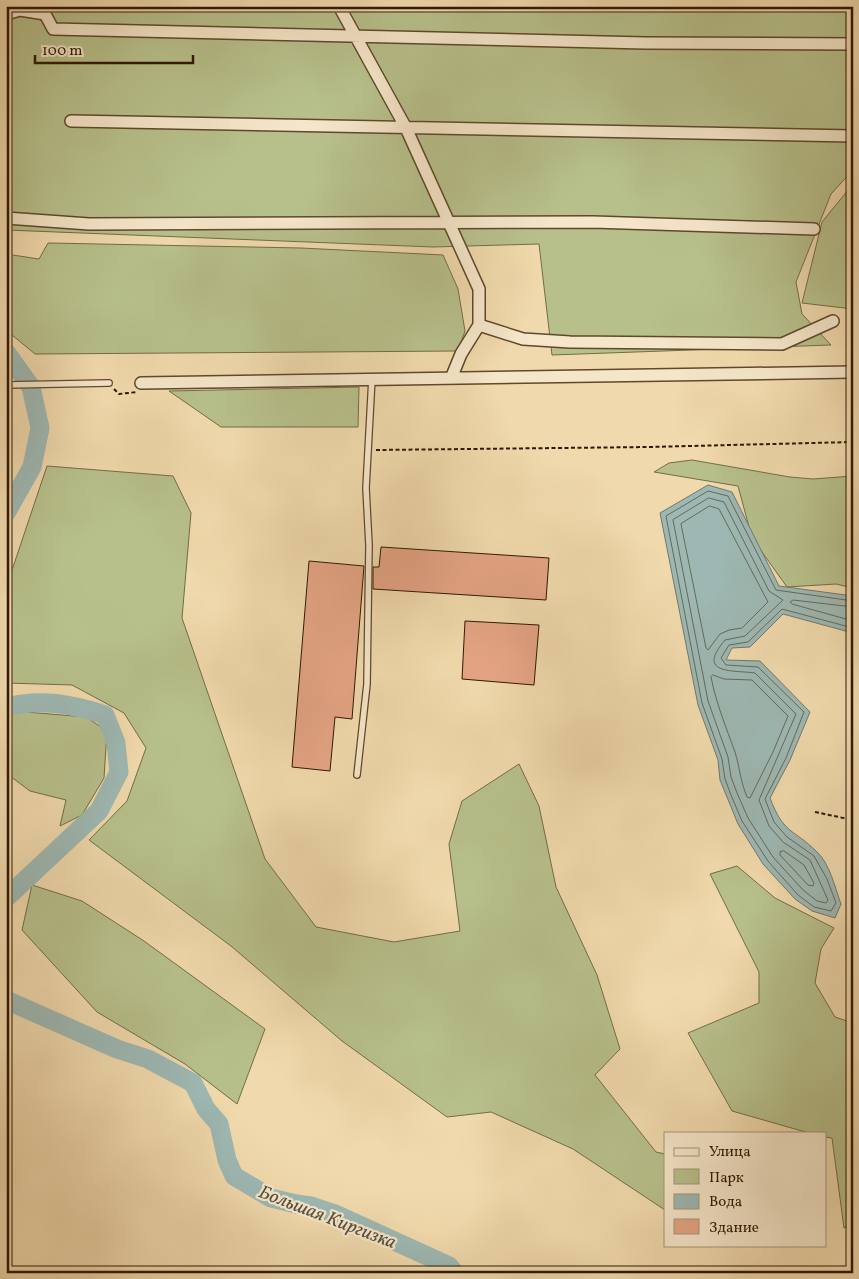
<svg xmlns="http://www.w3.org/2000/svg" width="859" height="1279" font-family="Vollkorn,serif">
	<rect width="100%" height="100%" fill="#f0d9ac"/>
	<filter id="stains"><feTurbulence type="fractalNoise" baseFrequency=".004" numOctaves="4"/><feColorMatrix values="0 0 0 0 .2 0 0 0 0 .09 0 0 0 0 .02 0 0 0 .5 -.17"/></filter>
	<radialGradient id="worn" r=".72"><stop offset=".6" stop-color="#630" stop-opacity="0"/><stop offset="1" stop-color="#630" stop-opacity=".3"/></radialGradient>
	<path fill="#b7c08b" stroke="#736c46" d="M6,6H853V170L831,194L796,282L802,314L831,345L552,355L539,244L433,247L6,230Z
		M853,184V309L802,303L822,222Z
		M48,243L301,248L443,255L458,289L465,331L458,351L35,354L6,330V254L39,259Z
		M359,387L358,427H221L169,391Z
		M692,460L790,477L813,479L853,476V588L836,584L787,587L752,538L738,486L654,472L669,463Z
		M47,466L173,476L191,513L182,618L265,859L316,927L394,942L460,931L449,844L462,801L519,764L539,806L556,887L597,975L620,1049L595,1075L656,1152L665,1154V1210L573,1149L491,1112L447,1117L342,1041L231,946L89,840L127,801L146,748L124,713L72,685L6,683V588Z
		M14,711L86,717L107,731L104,778L82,815L60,826L66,800L30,791L6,773V713Z
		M737,866L775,898L834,928L821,949L815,983L835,1017L853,1023V1225L844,1228L832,1138L825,1137V1133H809L732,1111L688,1033L759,1003V972L710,874Z
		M32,885L82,901L144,941L265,1029L237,1104L185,1064L97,1012L22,930Z"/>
	<path fill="#9db8b3" stroke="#71786c" d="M708,485L732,492L779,586L853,596V633L783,614L750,647L732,648L726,660L760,661L810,712L790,760L770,798C784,835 793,828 817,852C830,864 835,888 841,904L835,918L812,911L795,899L763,864L738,824L720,780L718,760L698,705L660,513Z"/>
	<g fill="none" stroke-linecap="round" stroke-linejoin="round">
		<path stroke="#66685a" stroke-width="1" d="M709,498L724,502L769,591L783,600L745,636L725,640C695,675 734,670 755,673L796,714L759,800L769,826L783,842L810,860L828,900L826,903L817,901L803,890L773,857L748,818L737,793L731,777L728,757L708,701L673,520Z
			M710,506L719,509L768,602L742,628L729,630L720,634L708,650L706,648L681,524Z
			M853,601L776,590L728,496L708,491L666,516L702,703L722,759L725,779L731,795L742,821L768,861L798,895L814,907L831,911L836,903L827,879L814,856L787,837L774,822L765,799L786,758L804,712L758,667L726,665L721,658L729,645L748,642L782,609L853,628
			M853,607L793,600L790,602L792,604L853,621
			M713,675L724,679L752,680L788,716L773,752L750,798L747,797C740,780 740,768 735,752C726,727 716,703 711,677Z
			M784,851L804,865L814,883L813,886L808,885L780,855V852Z"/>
		<path stroke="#9db8b3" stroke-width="19" d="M6,352L31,387L40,428L32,467L6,513
			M6,707C40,698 72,704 105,715L116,743L119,772L99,811L6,898
			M6,1000L117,1049L148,1059L193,1083L206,1109L219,1124L227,1160L234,1176L271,1198L296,1204L311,1206L335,1214L449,1266L455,1273"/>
	</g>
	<path fill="#e4a484" stroke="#2f1802" d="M381,547L549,558L546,600L373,589V567H379Z
		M309,561L364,566L352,719L335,717L330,771L292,767Z
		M465,621L539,625L534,685L462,679Z"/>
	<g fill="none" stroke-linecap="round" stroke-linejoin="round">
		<defs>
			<path id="service" d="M6,385L109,383
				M357,775L367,684L369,545L366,488L372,378"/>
			<path id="minor" d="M339,6L406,128L479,289V325L461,354L452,376
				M6,14L20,10L45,14L53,29L645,43L853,44
				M71,121L853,136
				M6,218L89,224L593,222L814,229
				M479,325L523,339L570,342L782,344L833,321
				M141,383L853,372"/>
		</defs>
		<use href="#service" stroke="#5f482c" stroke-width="8"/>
		<use href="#minor" stroke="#5f482c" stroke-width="14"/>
		<path stroke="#2f1802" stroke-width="2" stroke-dasharray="4 2.5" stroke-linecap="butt" d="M114,389L119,394L137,392
			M376,450L649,447L853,442
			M815,812L853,820"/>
		<use href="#service" stroke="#f5e6c9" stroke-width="5.5"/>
		<use href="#minor" stroke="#f5e6c9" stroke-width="11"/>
	</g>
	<g text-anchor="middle" stroke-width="4.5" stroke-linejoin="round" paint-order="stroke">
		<g font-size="19" font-style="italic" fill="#565040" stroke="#f5e6c9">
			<text transform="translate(328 1216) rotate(21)" y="7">Большая Киргизка</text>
		</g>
	</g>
	<rect width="859" height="1279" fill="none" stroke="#f0d9ac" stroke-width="25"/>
	<rect x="8" y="8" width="844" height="1264" fill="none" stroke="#2f1802" stroke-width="2.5"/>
	<rect x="12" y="12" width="834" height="1254" fill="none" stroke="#2f1802"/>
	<rect x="664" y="1132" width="162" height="115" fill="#f5e6c9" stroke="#a69479"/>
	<rect x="674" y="1148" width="25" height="8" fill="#f5e6c9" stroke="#a69479"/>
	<text x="709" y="1156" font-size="15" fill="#2f1802">Улица</text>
	<rect x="674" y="1169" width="25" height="15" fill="#b7c08b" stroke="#a69479"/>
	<text x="709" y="1182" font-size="15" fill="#2f1802">Парк</text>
	<rect x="674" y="1194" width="25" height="15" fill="#9db8b3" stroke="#a69479"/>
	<text x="709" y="1206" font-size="15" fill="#2f1802">Вода</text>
	<rect x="674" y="1219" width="25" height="15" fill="#e4a484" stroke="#a69479"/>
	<text x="709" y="1232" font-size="15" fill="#2f1802">Здание</text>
	<path d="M35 55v8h158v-8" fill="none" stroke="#2f1802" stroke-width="2.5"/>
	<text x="42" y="55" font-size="15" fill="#2f1802" stroke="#f5e6c9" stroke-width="4" paint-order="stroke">100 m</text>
	<rect width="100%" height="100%" filter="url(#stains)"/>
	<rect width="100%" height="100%" fill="url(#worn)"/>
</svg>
